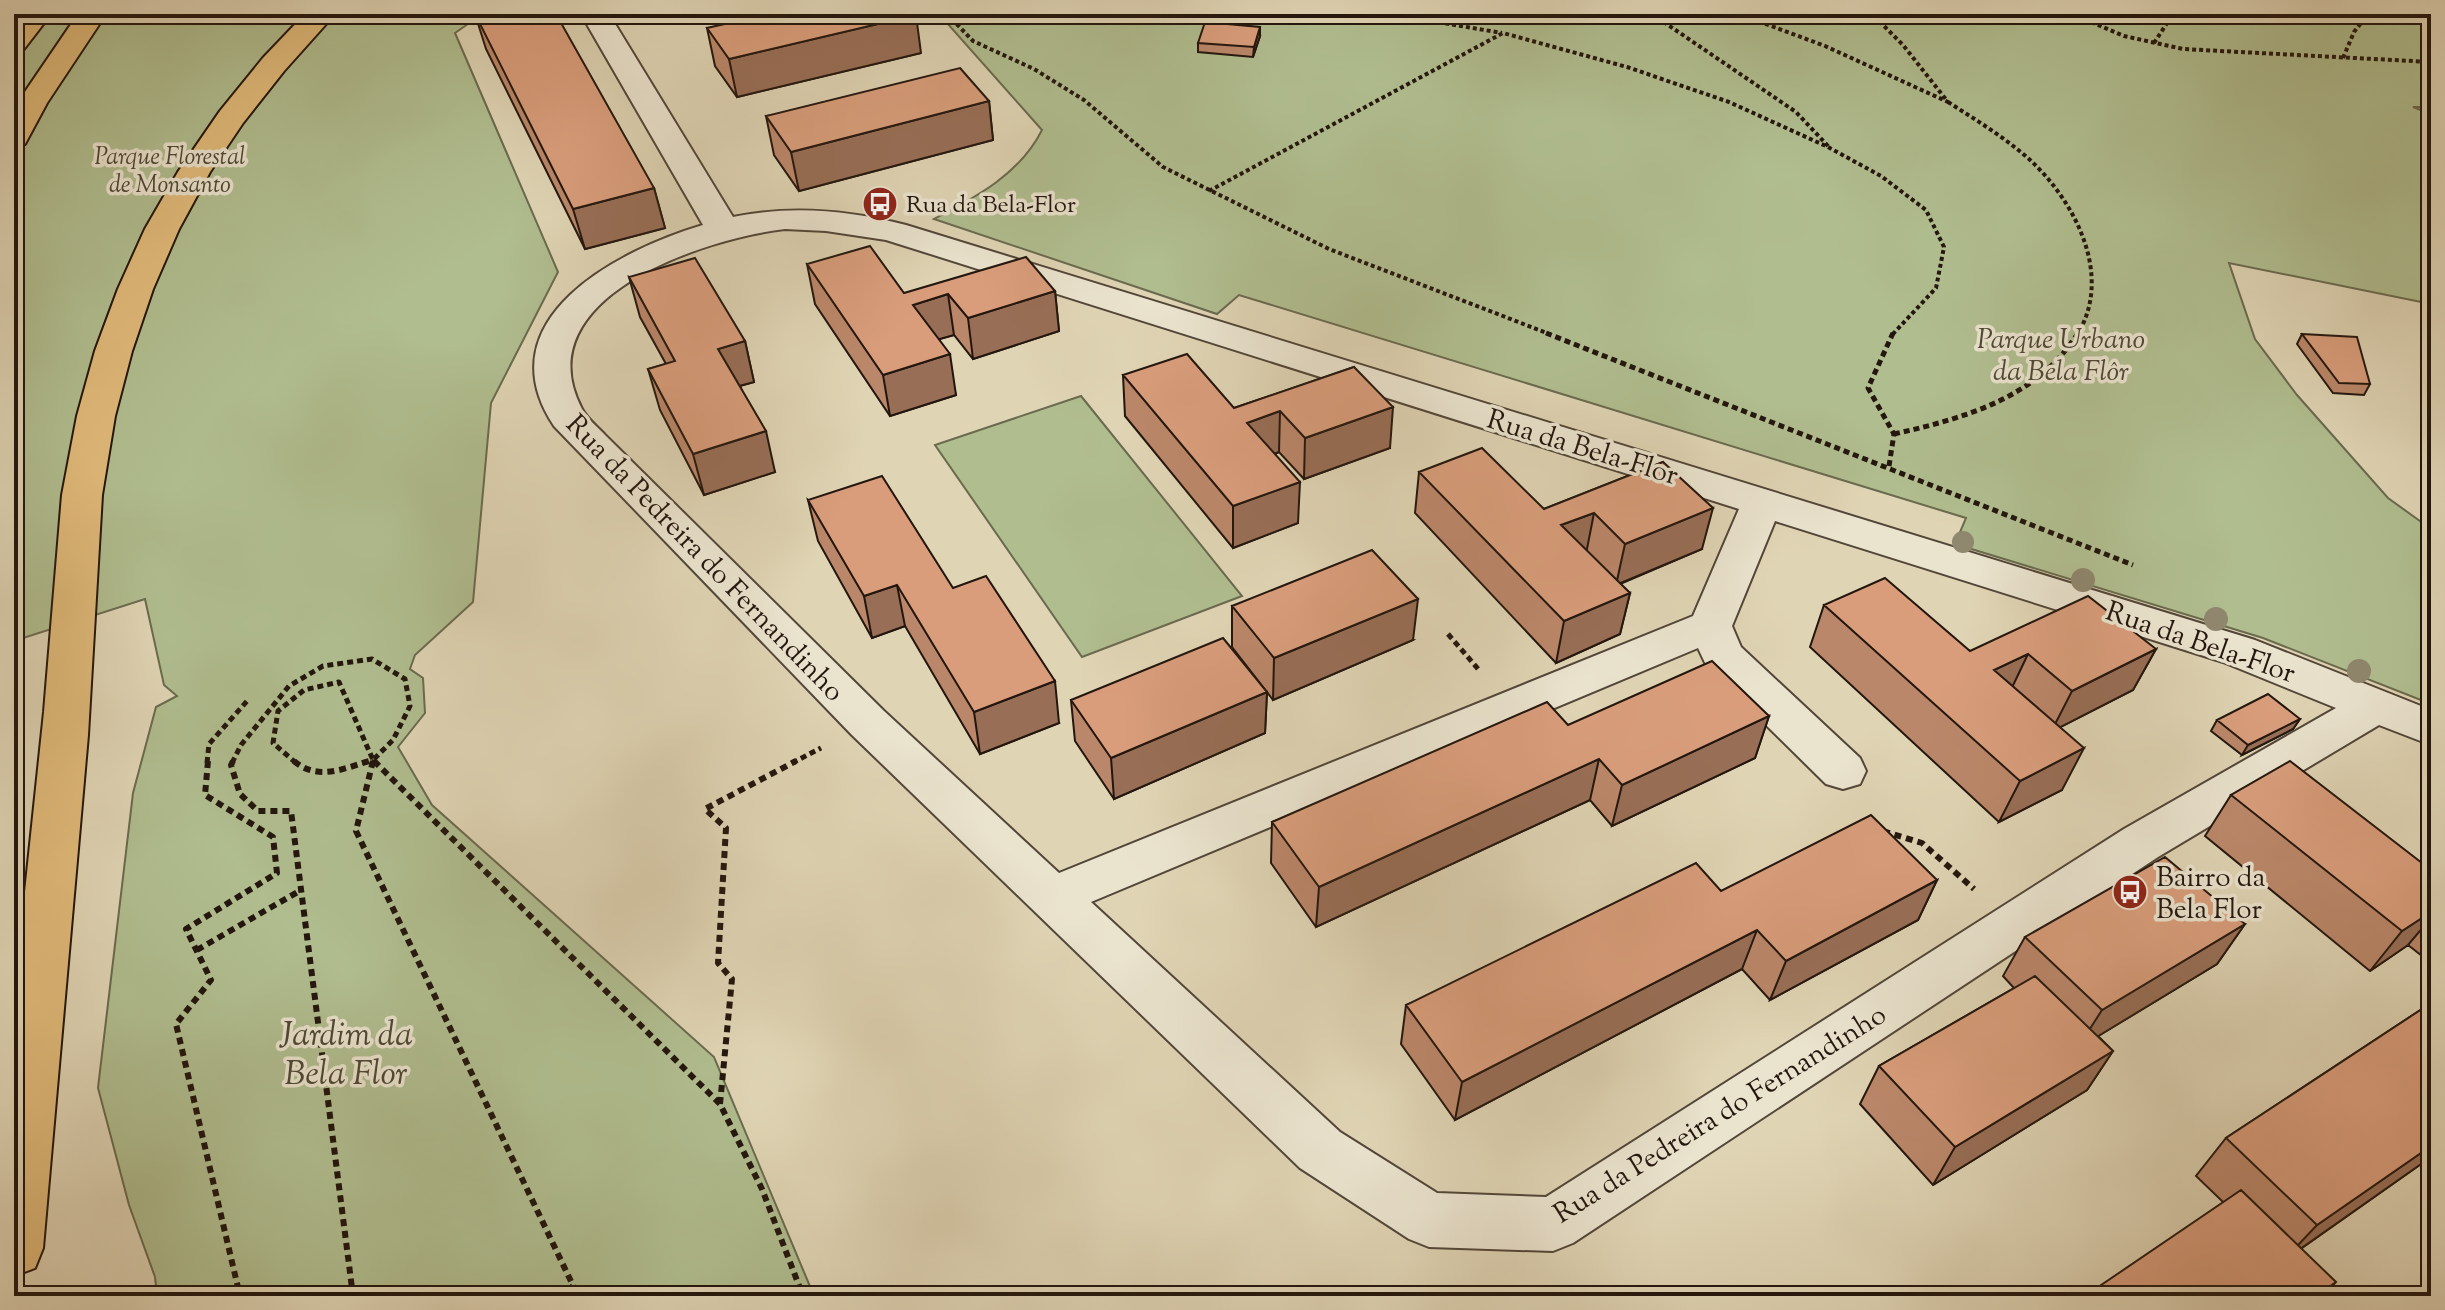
<svg xmlns="http://www.w3.org/2000/svg" width="2445" height="1310" font-family="'Sorts Mill Goudy',serif">
	<rect width="100%" height="100%" fill="#dfd4b4"/>
	<filter id="stains"><feTurbulence type="fractalNoise" baseFrequency=".0025" numOctaves="4"/><feColorMatrix values="0 0 0 0 .2 0 0 0 0 .09 0 0 0 0 .02 0 0 0 .5 -.17"/></filter>
	<radialGradient id="worn" r=".72"><stop offset=".6" stop-color="#630" stop-opacity="0"/><stop offset="1" stop-color="#630" stop-opacity=".3"/></radialGradient>
	<path fill="#b0bd8f" stroke="#6a6a4e" stroke-width="2" d="M14,14H482L455,33L558,272L491,403L473,602L415,655L410,669L423,678L425,713L398,747L432,805L714,1057L814,1296H157L155,1277L129,1205L98,1088L133,793L156,707L177,696L164,685L145,599L14,641Z
		M939,14H2431V107H2413L2431,114V304L2229,263L2255,339L2297,395L2388,498L2431,529V704L2263,638L1955,544L1966,518L1239,295L1217,314L934,219C976,197 1020,174 1042,130Z
		M1081,396L1242,596L1082,657L935,445Z"/>
	<g fill="none" stroke-linecap="round" stroke-linejoin="round">
		<defs>
			<path id="minor" d="M581,14H609L733,217C792,205 848,210 906,225L2255,640L2431,710V745L2379,725L2158,857L1573,1243L1553,1251L1429,1247L1409,1239L1300,1168L852,735L554,426C483,319 619,250 703,225ZM785,229L826,231L886,240L1739,509L1693,616L1059,873L884,711L606,436C598,427 587,419 582,409C523,297 706,238 785,229ZM1775,521L2223,662L2336,708L2124,829L1546,1197L1437,1193L1340,1132L1091,902L1698,648L1707,667L1826,784L1843,789L1860,784L1866,771L1860,758L1741,647L1732,626Z"/>
			<path id="highway" d="M22,14H51L24,49L14,52V24Z
				M78,14H106L47,103L25,144L14,147V108Z
				M305,14H335L284,71L243,123L210,172L179,229L153,289L132,351L115,416L102,495L88,735L43,1248L35,1268L14,1276V996L44,712L62,495L77,416L95,351L118,289L145,229L178,172L220,111L263,58Z"/>
		</defs>
		<use href="#minor" stroke="#524638" stroke-width="4"/>
		<use href="#highway" stroke="#23160e" stroke-width="4"/>
		<path stroke="#23160e" stroke-width="4" stroke-dasharray="4 3" stroke-linecap="butt" d="M947,14L973,41L1034,69L1084,100L1163,167L1329,249L1552,335
			M1390,14L1502,33
			M1652,14L1796,112L1828,146
			M1739,14L1825,46L1948,102L1903,45L1872,14
			M2072,14L2124,36L2183,49L2431,62
			M1197,18L1221,14
			M2154,43L2173,14
			M2343,58L2354,32L2368,14
			M1948,102C1976,120 2004,137 2029,159C2075,201 2114,276 2077,335
			M1209,191L1503,33L1627,67L1729,102L1828,147L1881,176L1926,210L1944,247L1936,288L1892,335"/>
		<path stroke="#23160e" stroke-width="5" stroke-dasharray="6 4" stroke-linecap="butt" d="M1546,333L2133,565
			M1894,434C1965,418 2037,398 2078,333
			M1889,466L1894,434L1868,388L1893,333
			M1448,634L1479,670
			M373,760L376,763
			M207,763L209,744L248,700
			M232,763L241,745L289,686L323,666L372,659L405,679L410,706L393,740L373,760
			M296,763L273,743L278,711L304,690L339,682L373,760
			M362,763L373,760
			M792,763L821,748"/>
		<path stroke="#23160e" stroke-width="6" stroke-dasharray="7 5" stroke-linecap="butt" d="M208,761L205,795L273,837L277,873L186,929L211,980L176,1024L240,1296
			M233,761L231,765L240,794L258,811H291L353,1296
			M294,761C317,781 343,769 369,761
			M373,761L356,831L578,1296
			M374,761L720,1104L762,1189L803,1296
			M1883,831L1922,843L1974,889
			M197,950L301,890
			M720,1104L732,979L718,963L726,828L705,809L796,761
			M561,1296L573,1286"/>
		<use href="#minor" fill="#eae3ce" fill-rule="evenodd"/>
		<use href="#highway" fill="#e0ba7a" fill-rule="evenodd"/>
	</g>
	<g fill="#8f876e">
		<circle cx="1963" cy="542" r="11"/>
		<circle cx="2083" cy="580" r="12"/>
		<circle cx="2216" cy="619" r="12"/>
		<circle cx="2359" cy="671" r="12"/>
	</g>
	<path fill="#bb876a" stroke="#23160e" stroke-width="2" d="M475,14L654,188L665,228L585,249L486,49Z
		M707,28L921,53L737,97L715,66Z
		M1260,36L1253,57L1198,52V43Z
		M989,101L993,140L799,191L774,155L766,116Z
		M807,264L904,293L1055,291L1059,331L973,359L954,335L939,339L956,395L890,416L815,304Z
		M629,277L745,341L754,382L740,386L775,472L704,495L660,410L648,369L666,364L640,317Z
		M2302,334L2370,384L2364,395L2333,393L2297,344Z
		M1354,367L1390,448L1304,479L1279,452L1275,454L1298,523L1233,548L1125,416L1123,375L1234,408Z
		M1663,462L1702,549L1620,584L1630,593L1620,634L1556,663L1415,513L1419,472L1544,509Z
		M808,500L1059,723L980,754L905,626L872,638L818,541Z
		M1824,605L1970,651L2156,649L2133,690L2060,727L2062,790L1999,822L1810,647Z
		M1232,606L1413,640L1273,700L1232,647Z
		M1267,692L1265,733L1114,799L1075,741L1071,700Z
		M1769,716L1755,758L1612,826L1590,800L1316,927L1271,863L1272,822L1568,725Z
		M2300,719L2293,729L2242,755L2211,731L2217,720Z
		M2231,795L2431,870V963L2408,945L2370,971L2205,836Z
		M1937,880L1918,920L1770,1000L1742,969L1455,1120L1401,1044L1406,1005L1721,891Z
		M2245,924L2217,964L2098,1036L2113,1051L2087,1090L1933,1185L1860,1104L1879,1066L2014,988L2003,976L2025,937Z
		M2431,1003V1157L2302,1248L2223,1202L2196,1176L2226,1138Z"/>
	<path fill="#986e56" stroke="#23160e" stroke-width="2" d="M916,15L921,53L737,97L729,59Z
		M1260,27V36L1253,57L1254,47Z
		M989,101L993,140L799,191L791,152Z
		M654,188L665,228L585,249L573,209Z
		M1055,291L1059,331L973,359L968,318Z
		M948,294L954,335L919,345L913,305Z
		M745,341L754,382L728,389L718,349Z
		M950,354L956,395L890,416L883,375Z
		M1393,407L1390,448L1304,479L1305,438Z
		M1280,411L1279,452L1246,464L1247,423Z
		M766,431L775,472L704,495L693,454Z
		M1300,482L1298,523L1233,548V506Z
		M1713,508L1702,549L1616,585L1625,544Z
		M1594,513L1586,554L1561,525Z
		M897,585L905,626L872,638L864,596Z
		M1630,593L1620,634L1556,663L1564,621Z
		M1418,599L1413,640L1273,700L1274,658Z
		M2156,649L2133,690L2051,732L2072,691Z
		M2028,654L2008,696L1994,670Z
		M1055,681L1059,723L980,754L974,712Z
		M1267,692L1265,733L1114,799L1111,758Z
		M1769,716L1755,758L1612,826L1622,785Z
		M2300,719L2293,729L2242,755L2248,745Z
		M2084,748L2062,790L1999,822L2020,781Z
		M1599,759L1590,800L1316,927L1319,887Z
		M1937,880L1918,920L1770,1000L1786,961Z
		M2431,912V918L2408,945L2370,971L2402,931Z
		M2245,924L2217,964L2077,1049L2102,1010Z
		M1757,930L1742,969L1455,1120L1462,1082Z
		M2113,1051L2087,1090L1933,1185L1955,1147Z
		M2431,1146V1157L2283,1261L2317,1225Z
		M2336,1282L2322,1296H2316Z"/>
	<path fill="#d99d7b" stroke="#23160e" stroke-width="2" d="M475,14H556L654,188L573,209Z
		M769,14H915L916,15L729,59L707,28Z
		M1205,22L1260,27L1254,47L1198,43Z
		M960,68L989,101L791,152L766,116Z
		M870,246L904,293L1026,257L1055,291L968,318L948,294L913,305L950,354L883,375L807,264Z
		M695,258L745,341L718,349L766,431L693,454L648,369L675,361L629,277Z
		M2302,334L2357,337L2370,384L2339,383Z
		M1187,354L1234,408L1354,367L1393,407L1305,438L1280,411L1247,423L1300,482L1233,506L1123,375Z
		M1482,448L1544,509L1663,462L1713,508L1625,544L1594,513L1561,525L1630,593L1564,621L1419,472Z
		M882,476L953,588L986,576L1055,681L974,712L897,585L864,596L808,500Z
		M1372,550L1418,599L1274,658L1232,606Z
		M1885,578L1970,651L2088,596L2156,649L2072,691L2028,654L1994,670L2084,748L2020,781L1824,605Z
		M1223,638L1267,692L1111,758L1071,700Z
		M1712,661L1769,716L1622,785L1599,759L1319,887L1272,822L1547,702L1568,725Z
		M2268,694L2300,719L2248,745L2217,720Z
		M2290,761L2431,870V912L2402,931L2231,795Z
		M1871,815L1937,880L1786,961L1757,930L1462,1082L1406,1005L1696,863L1721,891Z
		M2165,857L2245,924L2102,1010L2025,937Z
		M2035,976L2113,1051L1955,1147L1879,1066Z
		M2431,1003V1146L2317,1225L2226,1138Z
		M2241,1190L2336,1282L2316,1296H2085Z"/>
	<defs>
		<symbol id="bus-disc" viewBox="-11 -11 22 22"><circle r="9.5" fill="#8f2418" stroke="#eae3ce"/><path d="M-5-6H5V4H4V6H2V4H-2V6H-4V4H-5ZM-3.5-4V0h7V-4ZM-3.5 1.2v1.5H-2V1.2ZM2 1.2v1.5H3.5V1.2Z" fill="#fff"/></symbol>
	</defs>
	<g fill-rule="evenodd">
		<use href="#bus-disc" x="860" y="184" width="40" height="40"/>
		<use href="#bus-disc" x="2110" y="872" width="40" height="40"/>
	</g>
	<g text-anchor="middle" stroke-width="7" stroke-linejoin="round" paint-order="stroke">
		<g font-size="24" font-style="italic" fill="#4d4835" stroke="#eae3ce">
			<text x="170" y="164">Parque Florestal<tspan x="170" dy="28">de Monsanto</tspan></text>
		</g>
		<g font-size="24" fill="#23160e" stroke="#eae3ce" text-anchor="start">
			<text x="906" y="212">Rua da Bela-Flor</text>
		</g>
		<g font-size="28" font-style="italic" fill="#4d4835" stroke="#eae3ce">
			<text x="2061" y="348">Parque Urbano<tspan x="2061" dy="32">da Bela Flôr</tspan></text>
		</g>
		<g font-size="28" fill="#23160e" stroke="#eae3ce">
			<text transform="translate(1583 446) rotate(17)" y="10">Rua da Bela-Flor</text>
			<text transform="translate(706 557) rotate(46)" y="10">Rua da Pedreira do Fernandinho</text>
			<text transform="translate(2201 641) rotate(19)" y="10">Rua da Bela-Flor</text>
			<text transform="translate(1719 1113) rotate(-32)" y="10">Rua da Pedreira do Fernandinho</text>
		</g>
		<g font-size="28" fill="#23160e" stroke="#eae3ce" text-anchor="start">
			<text x="2156" y="886">Bairro da<tspan x="2156" dy="32">Bela Flor</tspan></text>
		</g>
		<g font-size="34" font-style="italic" fill="#4d4835" stroke="#eae3ce">
			<text x="346" y="1045">Jardim da<tspan x="346" dy="39">Bela Flor</tspan></text>
		</g>
	</g>
	<rect width="2445" height="1310" fill="none" stroke="#dfd4b4" stroke-width="48"/>
	<rect x="16" y="16" width="2413" height="1278" fill="none" stroke="#23160e" stroke-width="4"/>
	<rect x="24" y="24" width="2397" height="1262" fill="none" stroke="#23160e" stroke-width="2"/>
	<rect width="100%" height="100%" filter="url(#stains)"/>
	<rect width="100%" height="100%" fill="url(#worn)"/>
</svg>
